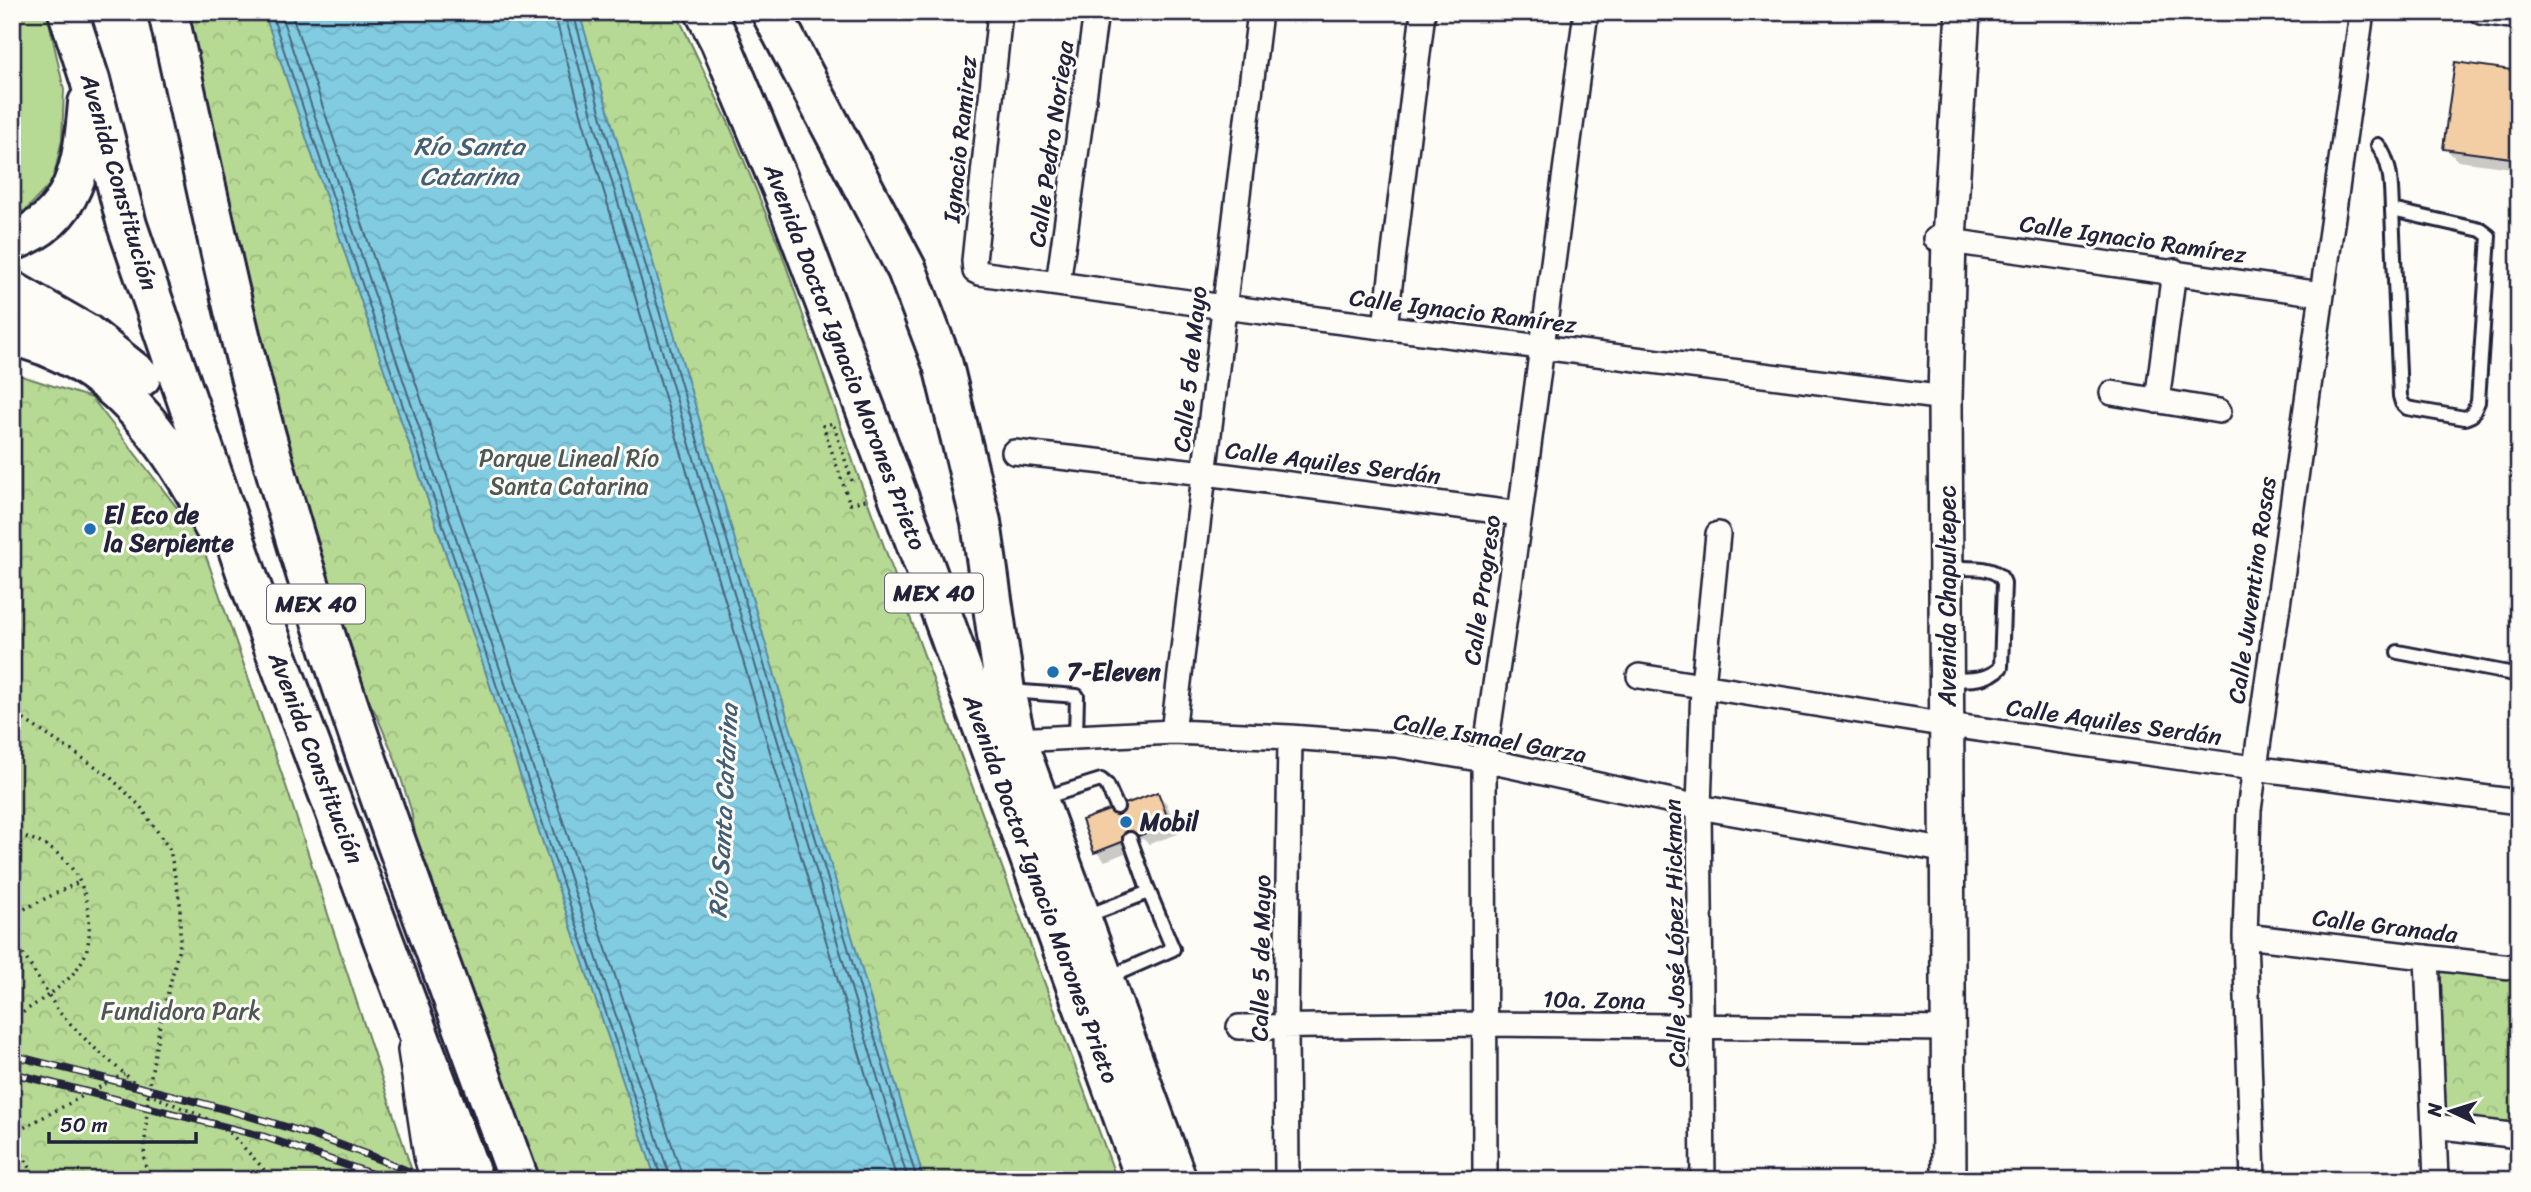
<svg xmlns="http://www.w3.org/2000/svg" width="2531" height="1192" font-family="Sriracha,sans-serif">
	<defs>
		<pattern id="park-crowns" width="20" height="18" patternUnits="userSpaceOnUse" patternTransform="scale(1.75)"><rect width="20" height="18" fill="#b6d993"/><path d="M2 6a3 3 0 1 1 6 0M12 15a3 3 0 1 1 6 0" fill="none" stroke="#9cba80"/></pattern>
		<pattern id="water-waves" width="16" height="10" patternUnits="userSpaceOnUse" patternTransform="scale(1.75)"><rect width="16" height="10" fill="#81cce1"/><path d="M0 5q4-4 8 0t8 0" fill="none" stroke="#6fafc2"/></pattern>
	</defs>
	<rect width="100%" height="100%" fill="#fdfcf7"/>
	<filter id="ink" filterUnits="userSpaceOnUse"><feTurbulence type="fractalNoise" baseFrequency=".0143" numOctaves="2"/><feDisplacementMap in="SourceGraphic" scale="14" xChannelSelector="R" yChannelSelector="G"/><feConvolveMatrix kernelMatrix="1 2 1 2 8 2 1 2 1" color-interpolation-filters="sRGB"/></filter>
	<g filter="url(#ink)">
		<path fill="#b6d993" stroke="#6c7e67" stroke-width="2" d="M12,12H47L64,90L62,139L53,181L26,210L12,215Z"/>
		<path fill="url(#park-crowns)" stroke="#6c7e67" stroke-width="2" d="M182,12H676L729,124L780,248L856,470L1117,1180H539L419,857L411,810L394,756L376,714L350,667L323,601Z
			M12,373L92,398L199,536L287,789L415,1180H12Z
			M2427,957L2519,968V1136L2434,1126Z"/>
		<path fill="url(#water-waves)" stroke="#5b889f" stroke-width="2" d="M264,12H579L924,1180H656Z"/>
		<path fill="#0003" d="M2519,73V169L2458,161L2445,148Z
			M1158,794L1167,804L1178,834L1149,844L1143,839L1136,840L1130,851L1105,861L1096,852L1121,817Z"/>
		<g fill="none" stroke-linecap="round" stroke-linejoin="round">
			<path stroke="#48667d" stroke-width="2" d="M271,12L662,1180
				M280,12L671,1180
				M291,12L680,1169L681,1180
				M554,12L583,121L897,1180
				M564,12L593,118L908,1180
				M573,12L601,115L917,1180"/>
		</g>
		<path fill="#f3cda3" stroke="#22223b" stroke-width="2" d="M2455,62L2519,71V159L2443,149Z
			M1158,792L1170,824L1138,836L1132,831H1126L1122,837V842L1094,853L1082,820L1109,810L1113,814L1120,815L1124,811L1125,804Z"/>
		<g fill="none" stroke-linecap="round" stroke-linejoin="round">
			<defs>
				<path id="lane" d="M2378,145C2392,164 2391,187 2392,210L2400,396L2402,403L2407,408L2465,418L2472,415L2478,402L2489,236L2481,230L2392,210
					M1948,568C1965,569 1998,564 2004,583L2001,667C1987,682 1967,679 1949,680
					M2398,652L2519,675
					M1010,691L1077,696L1076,737
					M1043,798L1101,780L1107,785L1117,807
					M1084,917L1149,892L1130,839
					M1107,978L1173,949L1149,892"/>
				<path id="street" d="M1000,12L974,261L975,271L979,273L1224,307L1945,398
					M2481,12L2519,17
					M1936,239L2321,294
					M1058,284L1096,12
					M1385,327L1423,12
					M2112,393L2219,411
					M2157,401L2174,271
					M1014,452L1205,473L1520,514
					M1639,676L1935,723L2253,768L2519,802
					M1173,732L1260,12
					M1016,740L1173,732L1290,737L1396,745L1484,760L1699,807L1948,851
					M2245,936L2519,968
					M2427,957L2436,1180
					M1239,1027L1485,1024L1948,1029
					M2434,1126L2519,1136
					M1287,1180L1286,1027L1290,737
					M1485,1180L1484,760L1520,514L1586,12
					M1703,1180L1699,807L1703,685L1718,534
					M2253,1180L2245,936L2249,810L2362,12"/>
				<path id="secondary" d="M415,1050L431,1156L438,1180
					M1949,1180L1945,398L1949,239L1963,12"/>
				<path id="highway" d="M68,12L90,80L127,225L248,578L473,1180
					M168,12C201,160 230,309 271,454C339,701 432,939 519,1180
					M705,12L720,41L783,191L860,395L926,570L1146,1180
					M771,12L907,270L943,365L981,522L1005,691L1016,740L1177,1180
					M12,241C76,219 83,163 88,103
					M12,291L87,334L141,377
					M12,336C112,357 171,443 214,527"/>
			</defs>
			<use href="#lane" stroke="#22223b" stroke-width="18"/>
			<use href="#street" stroke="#22223b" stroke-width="28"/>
			<use href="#secondary" stroke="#22223b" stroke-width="38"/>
			<use href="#highway" stroke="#22223b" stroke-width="44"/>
			<path stroke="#22223b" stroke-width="3.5" stroke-dasharray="2 5" stroke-linecap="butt" d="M852,481L833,423L823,426L850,504L869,499
				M12,712L107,774L140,806L170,850L180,903V944L159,1029L148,1094L144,1156L148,1180
				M12,834C58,842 86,873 89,919C90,932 89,950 82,961C67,988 36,1001 12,1021
				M12,915L81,881
				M12,936L59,1012L91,1045L148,1094L202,1116L232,1135L262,1167L271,1180
				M12,1134L124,1074
				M12,1144L21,1152L37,1180"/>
			<use href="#lane" stroke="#fdfcf7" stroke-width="12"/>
			<use href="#street" stroke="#fdfcf7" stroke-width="23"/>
			<use href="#secondary" stroke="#fdfcf7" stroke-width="33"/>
			<use href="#highway" stroke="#fdfcf7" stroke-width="38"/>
			<defs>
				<path id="rail" d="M12,1055C150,1091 299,1121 428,1180
					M12,1073L265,1137L389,1180"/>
			</defs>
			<use href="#rail" stroke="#22223b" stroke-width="8"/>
			<use href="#rail" stroke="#fdfcf7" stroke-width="5" stroke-dasharray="16" stroke-linecap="butt"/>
		</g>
	</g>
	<g fill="#1f6fb2" stroke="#fdfcf7" stroke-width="2.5">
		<circle cx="90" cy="529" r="7"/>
		<circle cx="1053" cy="672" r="7"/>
		<circle cx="1126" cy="822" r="7"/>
	</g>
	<g text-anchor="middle" stroke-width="6" stroke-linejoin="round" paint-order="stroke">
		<g fill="#fdfcf7" stroke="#646373" stroke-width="2">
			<rect x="885" y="573.5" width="98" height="39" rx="5"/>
			<rect x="267" y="584.5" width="98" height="39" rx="5"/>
		</g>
		<g font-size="23" font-weight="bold" fill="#22223b">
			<text x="934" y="601">MEX 40</text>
			<text x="316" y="612">MEX 40</text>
		</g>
		<g font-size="24" fill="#22223b" stroke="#fdfcf7">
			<text transform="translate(960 139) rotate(-84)" y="8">Ignacio Ramirez</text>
			<text transform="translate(1051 144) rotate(-82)" y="8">Calle Pedro Noriega</text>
			<text transform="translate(119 182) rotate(74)" y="8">Avenida Constitución</text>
			<text transform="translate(2133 239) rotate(8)" y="8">Calle Ignacio Ramírez</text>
			<text transform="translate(1463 311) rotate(7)" y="8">Calle Ignacio Ramírez</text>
			<text transform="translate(845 357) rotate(69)" y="8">Avenida Doctor Ignacio Morones Prieto</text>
			<text transform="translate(1190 369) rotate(-84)" y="8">Calle 5 de Mayo</text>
			<text transform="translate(1333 463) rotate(7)" y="8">Calle Aquiles Serdán</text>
			<text transform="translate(1482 590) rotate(-82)" y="8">Calle Progreso</text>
			<text transform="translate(2252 590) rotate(-82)" y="8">Calle Juventino Rosas</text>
			<text transform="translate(1947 596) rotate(-90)" y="8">Avenida Chapultepec</text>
			<text transform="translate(2114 722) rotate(8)" y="8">Calle Aquiles Serdán</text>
			<text transform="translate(1490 738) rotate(10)" y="8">Calle Ismael Garza</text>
			<text transform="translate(316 758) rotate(69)" y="8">Avenida Constitución</text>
			<text transform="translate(1041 889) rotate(70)" y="8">Avenida Doctor Ignacio Morones Prieto</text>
			<text transform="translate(2385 926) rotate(7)" y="8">Calle Granada</text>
			<text transform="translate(1675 933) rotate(-91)" y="8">Calle José López Hickman</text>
			<text transform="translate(1261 958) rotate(-89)" y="8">Calle 5 de Mayo</text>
			<text transform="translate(1594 1000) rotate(1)" y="8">10a. Zona</text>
		</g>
		<g font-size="24" fill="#4e5955" stroke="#fdfcf7">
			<text x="569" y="466">Parque Lineal Río<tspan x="569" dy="28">Santa Catarina</tspan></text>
			<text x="181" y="1019">Fundidora Park</text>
		</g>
		<g font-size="24" font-weight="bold" fill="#22223b" stroke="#fdfcf7" text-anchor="start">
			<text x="104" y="523">El Eco de<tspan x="104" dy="28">la Serpiente</tspan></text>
			<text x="1067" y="680">7-Eleven</text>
			<text x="1140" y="830">Mobil</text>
		</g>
		<g font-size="26" font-style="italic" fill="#435e75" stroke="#fdfcf7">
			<text x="469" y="155">Río Santa<tspan x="469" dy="30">Catarina</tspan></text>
			<text transform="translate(723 811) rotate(-87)" y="9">Río Santa Catarina</text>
		</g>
	</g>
	<rect width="2531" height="1192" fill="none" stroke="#fdfcf7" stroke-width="42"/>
	<rect x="21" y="21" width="2489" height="1150" fill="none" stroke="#22223b" stroke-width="2.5" filter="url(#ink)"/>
	<g transform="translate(2451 1111) rotate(274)" stroke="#fdfcf7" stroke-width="5" paint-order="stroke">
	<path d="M0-5L12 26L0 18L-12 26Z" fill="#22223b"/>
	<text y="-10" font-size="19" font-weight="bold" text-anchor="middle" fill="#22223b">N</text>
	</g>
	<path d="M49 1132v10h147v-10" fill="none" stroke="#22223b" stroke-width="3.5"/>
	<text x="60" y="1132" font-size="21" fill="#22223b" stroke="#fdfcf7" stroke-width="5" paint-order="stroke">50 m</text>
</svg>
